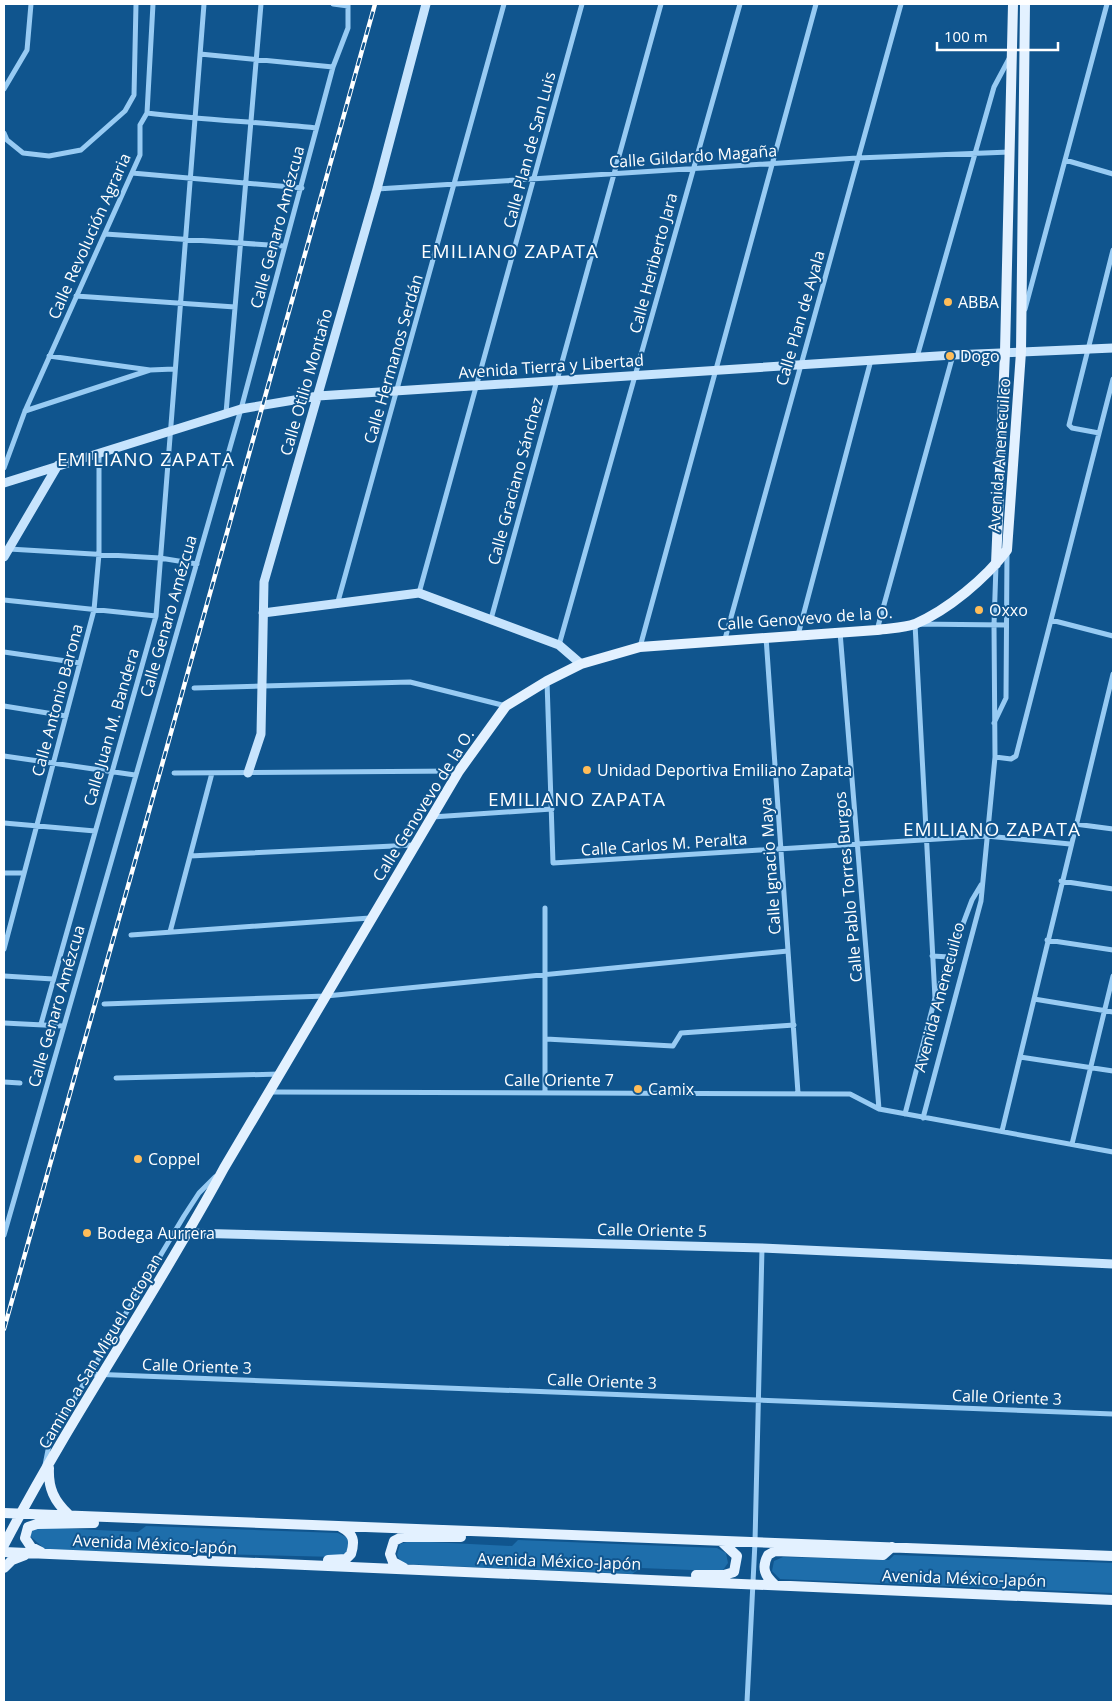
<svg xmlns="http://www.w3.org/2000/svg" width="1117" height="1706" font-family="'Open Sans',sans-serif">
	<rect width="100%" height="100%" fill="#10558e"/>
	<path fill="#1e6eab" d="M146,1526L338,1533L348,1538L350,1544L346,1553L337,1557L46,1550L31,1537L30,1532L37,1527L138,1532Z
		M518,1540L717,1548L726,1553L728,1563L723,1570L717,1571L641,1568L632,1574L402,1564L397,1555L400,1544L410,1541L512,1546Z
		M894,1555L1113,1563V1593L780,1579L772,1571L774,1561L783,1557L889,1560Z"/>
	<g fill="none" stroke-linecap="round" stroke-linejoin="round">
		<path stroke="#98cbf3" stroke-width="5" d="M333,4L348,6
			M200,54L333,67
			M4,89L27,50L31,4
			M147,113C203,120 260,122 316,128
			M4,133L7,140L23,153L49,156L81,150L125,111L134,95L136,4
			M1065,160L1113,174
			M132,173L302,188
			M377,189L857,158L1010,152
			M105,234L284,246
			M76,296L235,307
			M1025,309L1107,4
			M49,356L150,370L174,369
			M917,357L994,87L1010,57
			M25,411L150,370
			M226,413L261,4
			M1099,433L1072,428L1069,425L1113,250
			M4,468L25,411L140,155V125L147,113L153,4
			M9,549L160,558L197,564
			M419,593L582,4
			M4,600L156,616
			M337,605L504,4
			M491,619L661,4
			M1051,620L1113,636
			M877,630L953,355
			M840,632L879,1109
			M798,635L871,360
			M766,637L798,1093
			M725,639L901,4
			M559,645L740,4
			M640,647L816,4
			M4,652L80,663
			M547,681L553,863L986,836L1070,844
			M194,688L410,682L506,706
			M4,706L66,716
			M994,723L1006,698L1007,552
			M4,756L135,775
			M995,757L1011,759L1016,756L1113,379
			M174,773L458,771
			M432,817L552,809
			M4,823L95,831
			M1075,824L1113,829
			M190,856L414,845
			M4,873H24
			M1061,881L1113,889
			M170,932L212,773
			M131,935L370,918
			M1047,940L1113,950
			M4,949L94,610L99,554V453
			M932,956L950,957
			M4,976L53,979
			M935,998L915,624L1006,625
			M1034,999L1113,1012
			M104,1004L326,996L788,951
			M4,1023L63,1026
			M41,1024L156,616L204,4
			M546,1039L673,1046L681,1033L794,1025
			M1020,1057L1113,1071
			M116,1078L280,1074
			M4,1082L20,1083
			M270,1092L850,1094L879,1109L1113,1152
			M545,1093V908
			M905,1114L935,998L972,900L981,885
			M923,1118L981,901L995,757L994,625L996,565
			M1002,1131L1113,674
			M1072,1144L1113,976
			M4,1235L241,409L333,67L348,28V4
			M90,1374L1113,1414
			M45,1465L50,1440L184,1216L199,1193L215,1177
			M747,1702L755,1542L762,1248"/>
		<path stroke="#c7e4fd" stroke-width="9" d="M4,483L241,409L318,396L953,355L1113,348
			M4,557L58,465
			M263,613L419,593L559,645L581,664
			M248,773L261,734L264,582L377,189L426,4
			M189,1233L762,1248L1113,1264"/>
		<path stroke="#e3f1ff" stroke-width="10" d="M996,564L1005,352L1013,4
			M49,1468C48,1488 54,1501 69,1515
			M4,1513L1113,1556
			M4,1545C71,1416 155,1296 224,1168L459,771L506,706L547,681L581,664L640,647L877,630C889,628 904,628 915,624C948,610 986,578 1007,550L1021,352L1025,4
			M4,1552L1113,1600
			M41,1552L31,1547L25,1538L28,1527L37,1524L94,1523
			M328,1560L346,1559L351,1554C355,1541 354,1534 341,1527
			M4,1568L12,1560L25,1555
			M404,1568L393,1562L390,1554L394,1541L402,1537H461
			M696,1575H724L734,1572L737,1556L721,1541
			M775,1585C765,1576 761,1568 768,1555L775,1551L883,1555L892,1547"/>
		<defs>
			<path id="rail" d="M4,1329L375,4"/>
		</defs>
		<use href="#rail" stroke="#fff" stroke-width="4.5"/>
		<use href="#rail" stroke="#10558e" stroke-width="2.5" stroke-dasharray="8" stroke-linecap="butt"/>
	</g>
	<g fill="#ffbd59" stroke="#10558e" stroke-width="2">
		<circle cx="948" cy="302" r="5"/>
		<circle cx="950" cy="356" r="5"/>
		<circle cx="979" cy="610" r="5"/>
		<circle cx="587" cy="770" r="5"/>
		<circle cx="638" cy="1089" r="5"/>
		<circle cx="138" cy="1159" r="5"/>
		<circle cx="87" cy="1233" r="5"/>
	</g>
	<g text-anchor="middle" stroke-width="4" stroke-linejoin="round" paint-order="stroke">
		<g font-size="16" fill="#fff" stroke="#10558e">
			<text transform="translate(529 150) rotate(-75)" y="6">Calle Plan de San Luis</text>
			<text transform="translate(693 156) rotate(-4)" y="6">Calle Gildardo Magaña</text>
			<text transform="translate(277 227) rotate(-75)" y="6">Calle Genaro Amézcua</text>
			<text transform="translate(89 236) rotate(-66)" y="6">Calle Revolución Agraria</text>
			<text transform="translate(653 263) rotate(-75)" y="6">Calle Heriberto Jara</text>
			<text transform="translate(800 318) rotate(-74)" y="6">Calle Plan de Ayala</text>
			<text transform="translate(393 359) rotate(-74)" y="6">Calle Hermanos Serdán</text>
			<text transform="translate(551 366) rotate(-4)" y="6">Avenida Tierra y Libertad</text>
			<text transform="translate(306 382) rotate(-74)" y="6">Calle Otilio Montaño</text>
			<text transform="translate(999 455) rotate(-86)" y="6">Avenida Anenecuilco</text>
			<text transform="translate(515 481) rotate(-75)" y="6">Calle Graciano Sánchez</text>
			<text transform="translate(168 616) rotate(-74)" y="6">Calle Genaro Amézcua</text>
			<text transform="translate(805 618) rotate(-4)" y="6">Calle Genovevo de la O.</text>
			<text transform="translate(57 700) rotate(-75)" y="6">Calle Antonio Barona</text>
			<text transform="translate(111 727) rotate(-74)" y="6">Calle Juan M. Bandera</text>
			<text transform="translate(423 805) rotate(-58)" y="6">Calle Genovevo de la O.</text>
			<text transform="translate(664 844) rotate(-4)" y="6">Calle Carlos M. Peralta</text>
			<text transform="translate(770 866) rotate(-94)" y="6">Calle Ignacio Maya</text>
			<text transform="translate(848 887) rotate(-95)" y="6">Calle Pablo Torres Burgos</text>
			<text transform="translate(939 997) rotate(-75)" y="6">Avenida Anenecuilco</text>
			<text transform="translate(56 1006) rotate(-74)" y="6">Calle Genaro Amézcua</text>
			<text x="559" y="1086">Calle Oriente 7</text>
			<text transform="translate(652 1230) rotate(1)" y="6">Calle Oriente 5</text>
			<text transform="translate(100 1351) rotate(-59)" y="6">Camino a San Miguel Octopan</text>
			<text transform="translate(197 1366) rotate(2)" y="6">Calle Oriente 3</text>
			<text transform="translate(602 1381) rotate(2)" y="6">Calle Oriente 3</text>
			<text transform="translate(1007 1397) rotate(2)" y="6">Calle Oriente 3</text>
			<text transform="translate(155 1544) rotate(3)" y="6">Avenida México-Japón</text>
			<text transform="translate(559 1561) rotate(2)" y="6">Avenida México-Japón</text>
			<text transform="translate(964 1578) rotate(2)" y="6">Avenida México-Japón</text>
		</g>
		<g font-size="16" fill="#fff" stroke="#10558e" text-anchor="start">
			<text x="958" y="308">ABBA</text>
			<text x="960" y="362">Dogo</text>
			<text x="989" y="616">Oxxo</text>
			<text x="597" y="776">Unidad Deportiva Emiliano Zapata</text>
			<text x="648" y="1095">Camix</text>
			<text x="148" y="1165">Coppel</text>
			<text x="97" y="1239">Bodega Aurrera</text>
		</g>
		<g font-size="19" letter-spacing="1" fill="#fff" stroke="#10558e">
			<text x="510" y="258">EMILIANO ZAPATA</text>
			<text x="146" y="466">EMILIANO ZAPATA</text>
			<text x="577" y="806">EMILIANO ZAPATA</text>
			<text x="992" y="836">EMILIANO ZAPATA</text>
		</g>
	</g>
	<rect width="1117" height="1706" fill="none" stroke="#ffffff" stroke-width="10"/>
	<path d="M937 42v8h121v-8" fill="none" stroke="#ffffff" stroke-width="2.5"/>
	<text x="944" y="42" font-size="15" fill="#ffffff" stroke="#10558e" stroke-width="4" paint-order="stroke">100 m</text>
</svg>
